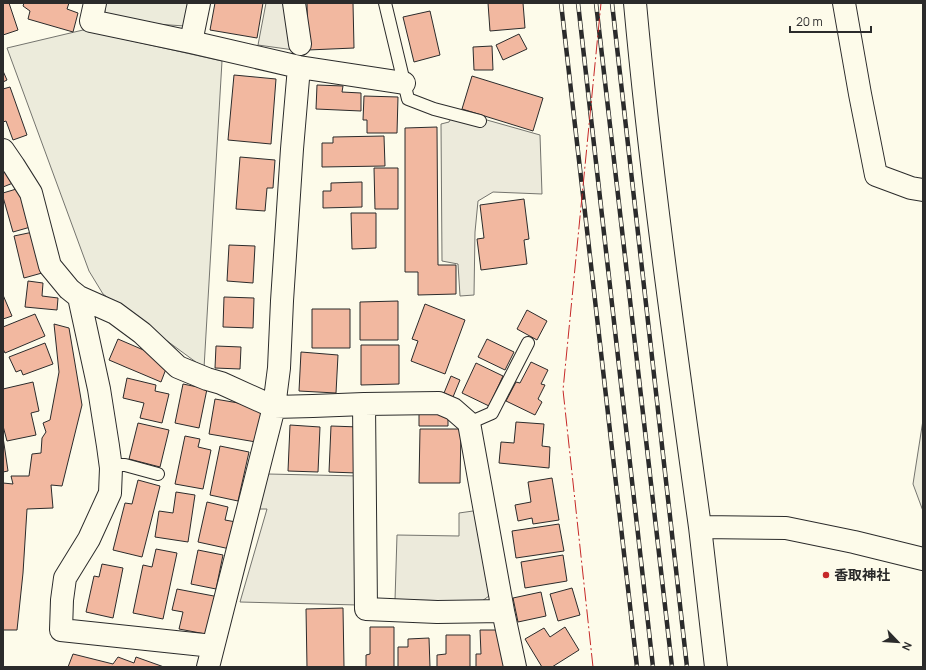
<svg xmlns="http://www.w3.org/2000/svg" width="926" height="670" font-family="Manrope,'Noto Sans JP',sans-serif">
	<rect width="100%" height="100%" fill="#fdfbea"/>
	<path fill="#ecebdb" stroke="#74746e" d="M105,3H189L185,26L140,23L105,14Z
		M83,30L222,61L204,368L103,294L89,271L7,48Z
		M923,420V511L913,484Z"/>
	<path fill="#eceadb" stroke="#74746e" d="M266,3H287L294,50L258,45Z
		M455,111L540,135L542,194L493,192L478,201L475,232L474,295L460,296L458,264L442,261L441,124L449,122Z
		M268,474L359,476L358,605L240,602L267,509H259Z
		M480,510L496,591L482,601L395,600L397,535L459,536V513Z"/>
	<path fill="#f2b8a0" stroke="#2b2b2b" d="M3,3H9L18,30L3,35Z
		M24,3H69L67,9L78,13L73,32L28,19L30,11L23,6Z
		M215,3H263L257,38L210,30Z
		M307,3H353L354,48L308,50Z
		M488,3H523L525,28L490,31Z
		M430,11L440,55L414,62L403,17Z
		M519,34L527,49L503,60L496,45Z
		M492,46L493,70H474L473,47Z
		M3,71L7,80L3,82Z
		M234,75L276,79L271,144L228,140Z
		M472,76L543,98L533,131L462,109Z
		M317,85L343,86L342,92L361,93V111L316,109Z
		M10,87L27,135L13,140L6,121L3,122V89Z
		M364,96L398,97L397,133H367V120H363Z
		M437,127L438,265H456V294L418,295V272H405V128Z
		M384,136L385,166L322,167V143H333V137Z
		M240,157L275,160L273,188H267L265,211L236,209Z
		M3,161L13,183L3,187Z
		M374,168H398V209H375Z
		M362,182V207L323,208V191H331V183Z
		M23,187L34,226L13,232L3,197V193Z
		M524,199L529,239L524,240L527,264L481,270L477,239L484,238L480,205Z
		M351,213H376V248L352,249Z
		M33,232L42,273L24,278L14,236Z
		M229,245L255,246L253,283L227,281Z
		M28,281L43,283L42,296L58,298L57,310L25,307Z
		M3,295L12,316L3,319Z
		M224,297L254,298L253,328L223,327Z
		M398,301V340H360V302Z
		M425,304L465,320L445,374L411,361L418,341L412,339Z
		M312,309H350V348H312Z
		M527,310L547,321L537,340L517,329Z
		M35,314L45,336L5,353L3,349V327Z
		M54,324L69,328L82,405L62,486L51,485L53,508L27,509L23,573L17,630H3V483L13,484L11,476H29L32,454L41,453L42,438L46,432L43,423L50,420L59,372Z
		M118,339L169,361L161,382L109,360Z
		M487,339L514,352L505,370L478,357Z
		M45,343L53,364L23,375L21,370L16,372L9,357Z
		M361,345H399V384L361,385Z
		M216,346L241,347L240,369L215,368Z
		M301,352L338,355L336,393L299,391Z
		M531,362L548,370L541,384L545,385L538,399L542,402L535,415L506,401L516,382L520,383Z
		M476,363L503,376L489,406L462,393Z
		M451,376L460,380L453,397L444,393Z
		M127,378L156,385L155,391L169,394L162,423L140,418L144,403L123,398Z
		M33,382L39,411L31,413L36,435L7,441L3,426V389Z
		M183,384L207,389L199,428L175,423Z
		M215,399L262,407L256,442L209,434Z
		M419,410L448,411V426H419Z
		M516,422L544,424L542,446L550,447L549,468L499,463L501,442L514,443Z
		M138,423L169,430L160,467L129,459Z
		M290,425L320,427L318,472L288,471Z
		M331,426L359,427L357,473L329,472Z
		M420,429H461L460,483H419Z
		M185,436L200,439L198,447L211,450L203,489L175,484Z
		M3,437L8,471L3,472Z
		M220,446L249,452L238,501L210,495Z
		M552,478L559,520L533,524L532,518L518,521L515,505L531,502L528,482Z
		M138,480L160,486L142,557L113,550L125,503L132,504Z
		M176,492L195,495L188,542L155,537L159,511L173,513Z
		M207,502L228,507L225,520L236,522L230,549L198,542Z
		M559,524L564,551L516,558L512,531Z
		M156,549L177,553L163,619L133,613L143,565L152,567Z
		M198,550L223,555L216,589L191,584Z
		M563,555L567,581L525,588L521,562Z
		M102,564L123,568L113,618L86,612L94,576L99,577Z
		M572,588L580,615L558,621L550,594Z
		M177,589L219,597L211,635L179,629L183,612L172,610Z
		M541,592L546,616L518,622L513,598Z
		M343,608L344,667H307L306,609Z
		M370,627H394V667H366V655L370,654Z
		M565,627L579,650L552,667H542L525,639L544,628L550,637Z
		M480,630H504L505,667H476V654H481Z
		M446,635H470V667H437V655L446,654Z
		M429,638L430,667H398V647H408V639Z
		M73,654L113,664L118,657L134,663L136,657L164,667H68Z"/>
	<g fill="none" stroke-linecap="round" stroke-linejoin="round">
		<defs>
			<path id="lane" d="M385,3L408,99L434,109L480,121
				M469,423L492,413L528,343
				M111,465H125L158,474"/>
			<path id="street" d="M95,3L91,21L191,42L299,67L404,83
				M294,3L300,44
				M635,3C651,178 676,353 700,527
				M191,42L199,3
				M3,150L14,166L31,193L50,266L69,289L79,297L115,313L142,333L178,367L207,379L221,383L274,407L313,406L364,404L439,403L453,409L469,423L503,611L437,612L366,609L364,404
				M79,297L99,389L108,446L111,468L110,493L89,539L65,578L62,600L61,630L213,646
				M503,611L515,667
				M208,667L274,407L279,368L282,301L292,149L299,67
				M716,667L700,527L786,528L854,542L923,559"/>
			<path id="secondary" d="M844,3L860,94L876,175L911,188L923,190"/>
		</defs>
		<use href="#lane" stroke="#2b2b2b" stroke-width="14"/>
		<use href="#street" stroke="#2b2b2b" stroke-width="24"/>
		<use href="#secondary" stroke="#2b2b2b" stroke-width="24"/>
		<use href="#lane" stroke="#fdfbea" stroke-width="12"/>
		<use href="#street" stroke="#fdfbea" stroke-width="22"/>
		<use href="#secondary" stroke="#fdfbea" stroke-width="22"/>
		<defs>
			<path id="rail" d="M561,3L637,667
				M578,3L653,667
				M596,3L672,667
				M612,3L687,667"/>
		</defs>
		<use href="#rail" stroke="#2b2b2b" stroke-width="4.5"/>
		<use href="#rail" stroke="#fdfbea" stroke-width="3" stroke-dasharray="9" stroke-linecap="butt"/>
		<path stroke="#c62828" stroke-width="1" stroke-dasharray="14 3 2 3" stroke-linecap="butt" d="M593,667L563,390L601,3"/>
	</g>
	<circle fill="#c62828" stroke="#fdfbea" stroke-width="1.5" cx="826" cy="575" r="4"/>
	<g text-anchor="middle" stroke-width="3" stroke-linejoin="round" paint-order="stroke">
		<g font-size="14" font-weight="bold" fill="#2b2b2b" stroke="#fdfbea" text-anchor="start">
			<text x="834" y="580">香取神社</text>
		</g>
	</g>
	<rect width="926" height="670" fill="none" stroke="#2b2b2b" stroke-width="8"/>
	<g transform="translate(898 642) rotate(115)" stroke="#fdfbea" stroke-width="3" paint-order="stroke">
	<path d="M0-3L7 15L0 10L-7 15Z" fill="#2b2b2b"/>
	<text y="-6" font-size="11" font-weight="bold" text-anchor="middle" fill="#2b2b2b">N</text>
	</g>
	<path d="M790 26v6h81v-6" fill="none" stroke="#2b2b2b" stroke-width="2"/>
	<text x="796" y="26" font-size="12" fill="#2b2b2b" stroke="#fdfbea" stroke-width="3" paint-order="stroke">20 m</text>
</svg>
